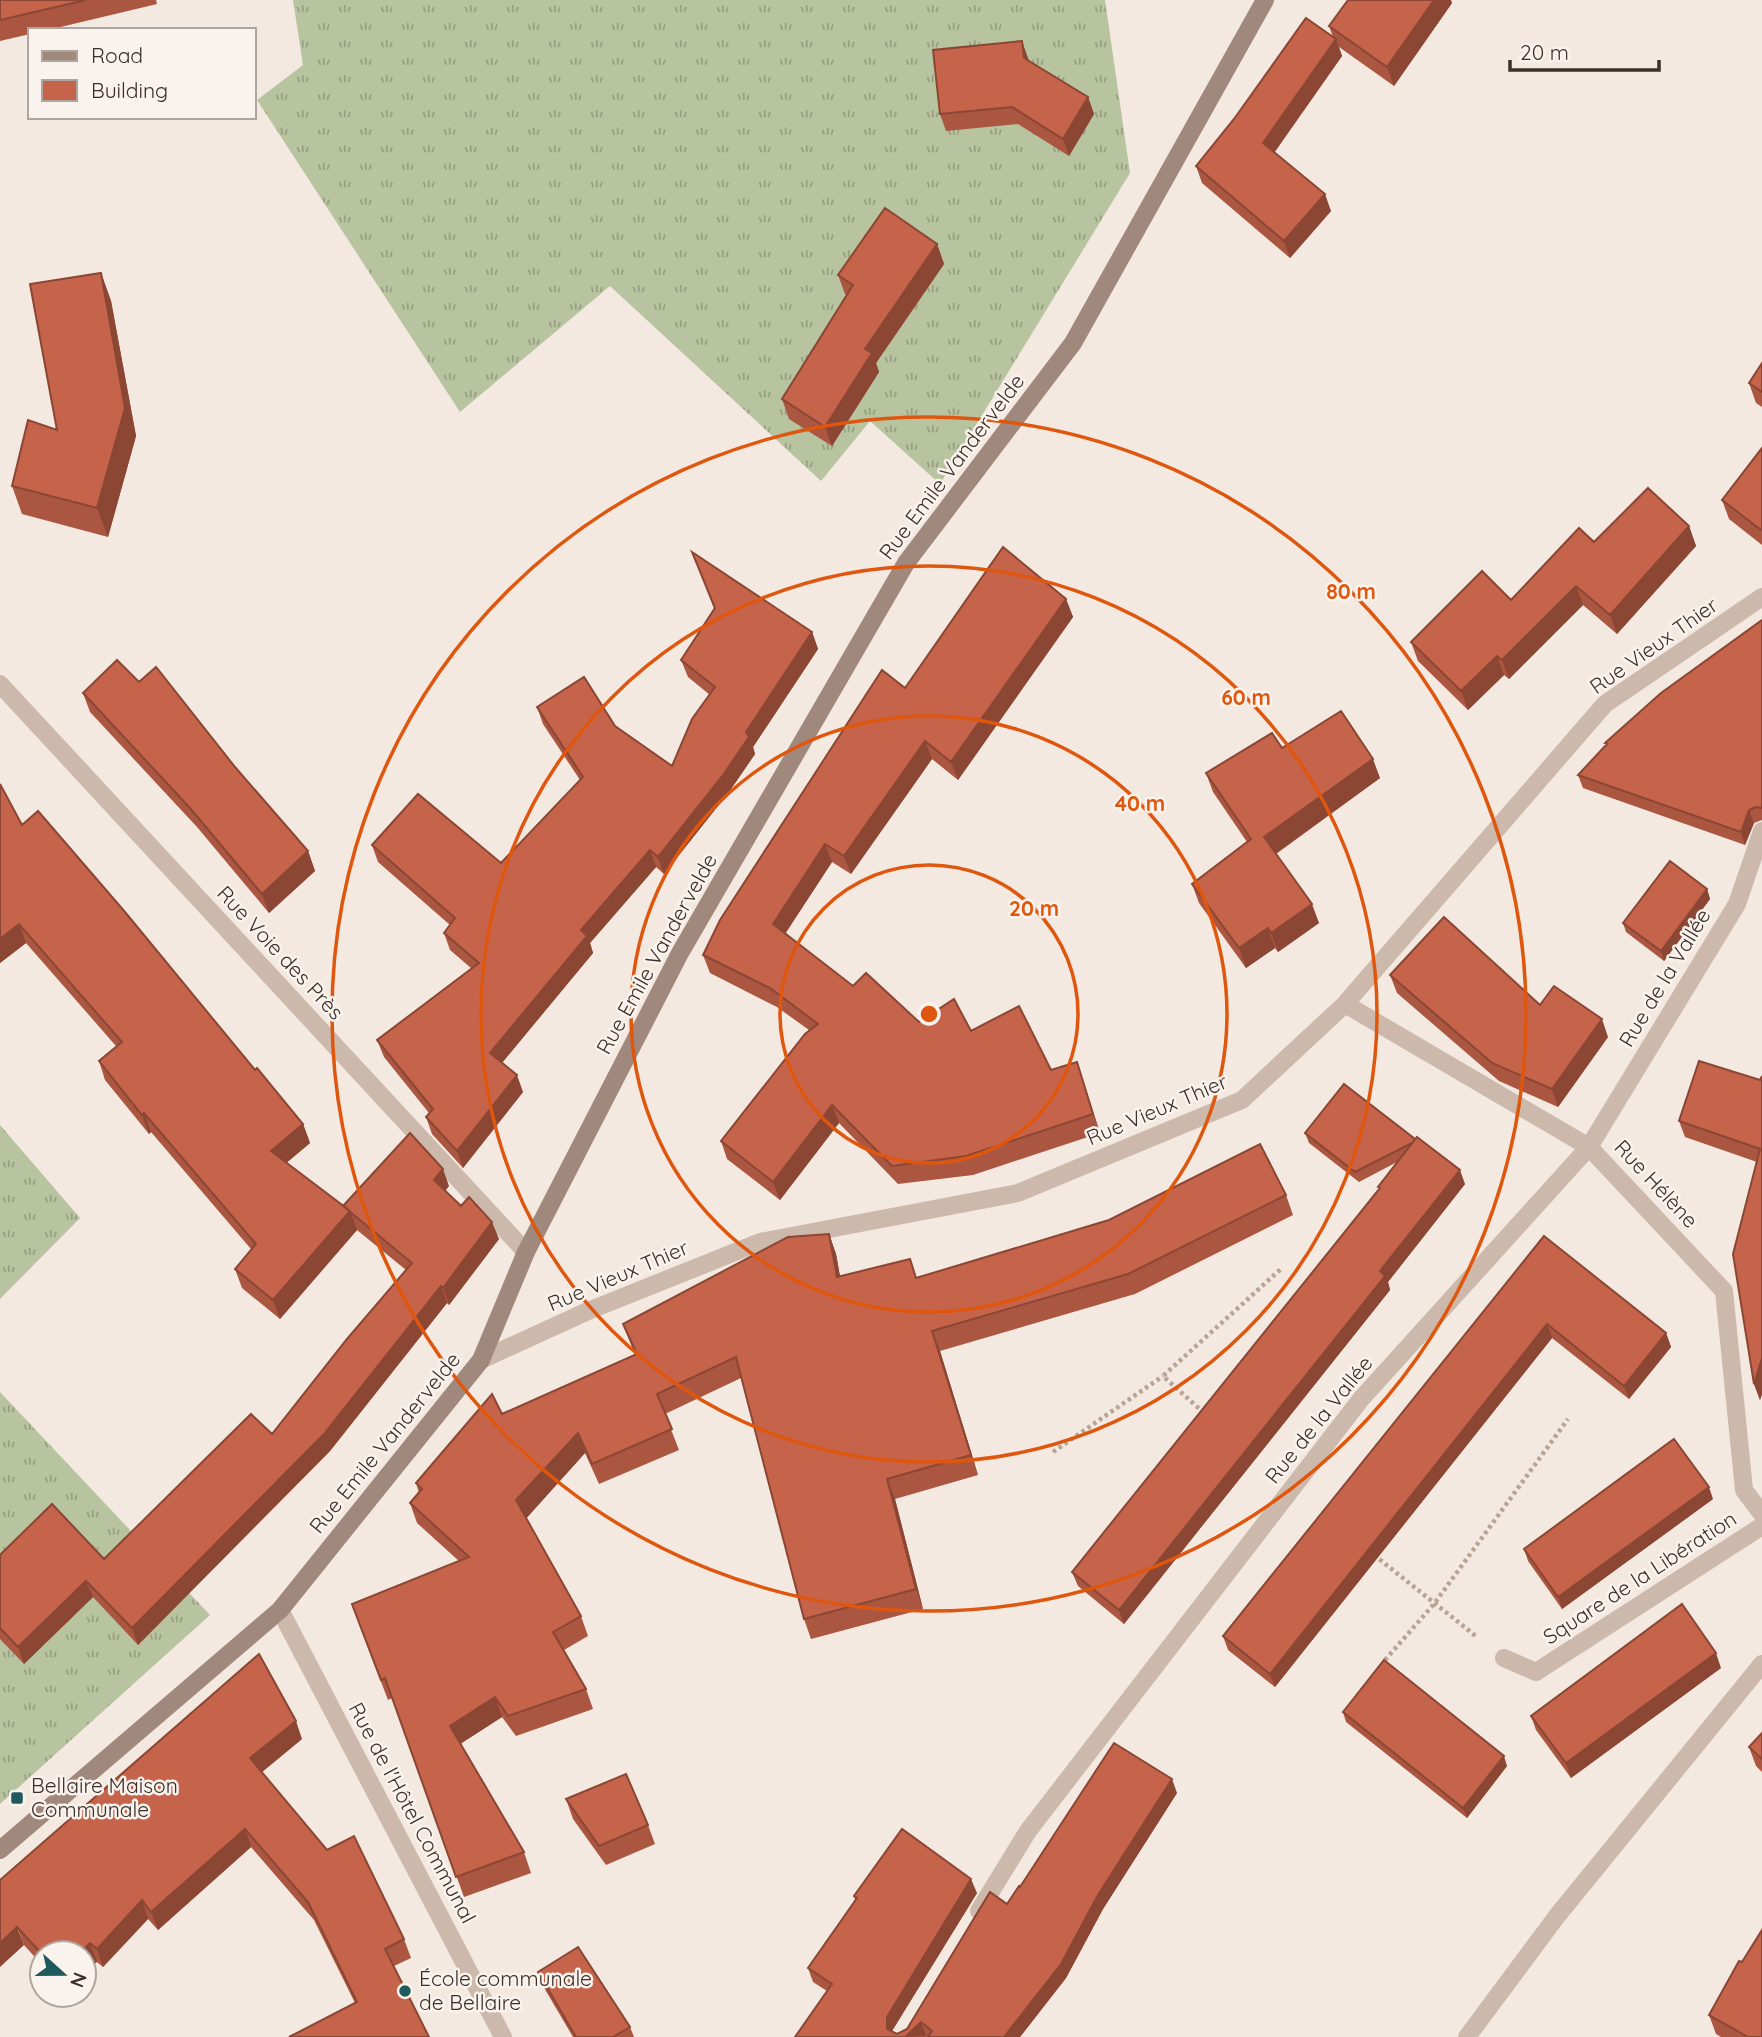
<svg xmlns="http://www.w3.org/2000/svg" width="1762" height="2037" font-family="Quicksand,sans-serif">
	<defs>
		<pattern id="grass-tufts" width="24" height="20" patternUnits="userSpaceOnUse" patternTransform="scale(1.75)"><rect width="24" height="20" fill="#b8c39f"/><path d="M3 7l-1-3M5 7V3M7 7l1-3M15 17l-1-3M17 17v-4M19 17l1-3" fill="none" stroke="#979f82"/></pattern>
	</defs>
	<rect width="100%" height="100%" fill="#f3e9e0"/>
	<path fill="url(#grass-tufts)" d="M293,0H1105L1130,173L940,484L870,421L821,481L610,286L460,412L257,100L303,65Z
		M0,1125L80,1218L0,1299Z
		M0,1392L210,1615L0,1804Z"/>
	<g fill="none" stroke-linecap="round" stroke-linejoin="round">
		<path stroke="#b8a395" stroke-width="4.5" stroke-dasharray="3.5 3.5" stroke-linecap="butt" d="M1204,1413L1163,1376L1282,1268
			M1053,1452L1163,1376
			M1374,1555L1477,1637
			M1385,1660L1434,1604L1568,1419"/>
		<path stroke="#ccb9ab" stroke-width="18" d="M0,684L526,1252
			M1345,1004L1589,1147L1724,1291L1744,1490L1762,1514
			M481,1360L588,1311L760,1242L1018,1193L1242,1100L1345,1004L1605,704L1762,597
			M280,1610L503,2037
			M1504,1658L1536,1672L1762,1526
			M979,1911L1028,1831L1361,1399L1589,1147L1737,904L1762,831
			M1467,2037L1557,1916L1762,1664"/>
		<path stroke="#a0887c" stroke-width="18" d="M0,1850L280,1610L481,1360L526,1252L680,953L906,563L1073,343L1265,0"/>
	</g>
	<path fill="#aa5640" d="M0,0H156L157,4L48,30H30V34L0,41Z
		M1452,3L1394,86L1339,47L1342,56L1274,153L1331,211L1290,258L1202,183L1196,166L1333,37L1329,26Z
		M1028,58L1029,61L1088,97L1094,114L1069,156L1018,124L946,131L940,114Z
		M937,244L944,264L876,363L879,372L832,446L789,419L782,399L847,295L845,294L838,275Z
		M101,273L111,301L136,436L108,537L22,514L12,486L57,430Z
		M1762,363V407L1756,403L1749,383Z
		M1762,448V545L1729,519L1722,500Z
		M1689,526L1696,546L1617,634L1583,605L1509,679L1504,675L1468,710L1418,661L1411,642L1511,600L1594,542Z
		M692,552L812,632L818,649L753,747L755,754L729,792L664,874L656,867L590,943L593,953L502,1063L523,1092L463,1168L432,1134L426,1117L429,1113L384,1057L377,1040L471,968L450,950L444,933L450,925L378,862L372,845L501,863L580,780L543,724L537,707L615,726L672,766L710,695L688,677L681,660L714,608Z
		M1066,599L1073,617L958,780L932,759L851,874L832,862L785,934L853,986L919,1022L971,1031L1051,1070L1077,1062L1100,1133L973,1175L898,1184L839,1123L780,1200L727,1159L721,1141L809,1030L777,1007L710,973L703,955L905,688Z
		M1762,620V820L1754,823L1745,845L1583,788L1578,775L1606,745L1605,743Z
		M139,682L235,767L308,851L315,871L269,913L197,827L90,712L83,693Z
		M1282,748L1380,778L1276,854L1319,923L1278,952L1275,948L1246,968L1199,903L1192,884L1247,842L1213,792L1206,773Z
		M22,825L255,1070L303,1124L310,1143L286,1163L343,1206L449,1186L445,1191L499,1239L449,1305L447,1303L330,1451L138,1645L93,1597L24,1664L0,1639V1555L104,1559L272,1434L406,1270L357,1230L280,1319L242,1288L235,1269L251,1249L151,1132L149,1134L105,1080L99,1061L116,1046L26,943L0,963Z
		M1707,889L1710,899L1664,961L1626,932L1623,923Z
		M1390,975L1540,1005L1608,1037L1558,1107L1499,1081L1397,993Z
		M1762,1076V1394L1760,1400L1754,1384L1757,1162L1685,1137L1679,1121L1760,1080Z
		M1344,1084L1465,1184L1388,1282L1390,1290L1124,1624L1078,1586L1072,1572L1379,1189L1378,1187L1397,1162L1359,1182L1309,1143L1305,1133Z
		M1286,1195L1293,1215L1135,1294L940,1351L978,1475L895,1499L923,1609L811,1639L804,1619L741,1378L665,1414L679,1450L599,1484L585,1453L526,1518L581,1616L588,1636L564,1650L586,1689L593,1709L516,1736L502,1717L460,1744L524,1852L531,1873L464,1897L392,1698L388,1700L359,1624L459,1561L417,1523L410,1503L419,1493L416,1483L502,1414L635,1355L623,1324L829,1234L836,1254L840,1277H917Z
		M1544,1236L1666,1333L1671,1347L1629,1399L1552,1338L1275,1687L1228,1650L1223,1636Z
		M1713,1499L1562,1609L1528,1561L1524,1549Z
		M1721,1668L1571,1778L1536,1730L1531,1716Z
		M1343,1712L1507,1766L1467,1818L1346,1722Z
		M1762,1733V1772L1756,1766L1749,1747Z
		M302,1739L262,1772L327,1850L404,1939L411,1958L394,1966L355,2003L314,1920L251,1847L158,1930L148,1919L103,1967L97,1962L42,1953V1965L24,1945L0,1880Z
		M1177,1793L1103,1909L1066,1978L1020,2037H795L827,1991L813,1982L808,1968L855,1900L854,1896L977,1893L892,2031L897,2034L907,2029L1020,1887Z
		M566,1799L648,1825L655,1844L606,1865L573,1819Z
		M1742,1962L1762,2037H1721L1716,2034L1709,2015Z
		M538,1972L630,2027L634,2037H573L543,1986Z"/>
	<path fill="#8b4634" d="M1434,0H1451L1452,3L1394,86L1387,67Z
		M1336,39L1342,56L1269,160L1263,143Z
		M1022,41L1028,58L1030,75L1024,58Z
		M1088,97L1094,114L1069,156L1063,139Z
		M1325,194L1331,211L1290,258L1284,241Z
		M937,244L944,264L876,363L879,372L832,446L825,427L865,349Z
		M101,273L111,301L136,436L108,537L97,508Z
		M1689,526L1696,546L1617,634L1610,615Z
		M1576,586L1583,605L1509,679L1502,660Z
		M1066,599L1073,617L958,780L951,762Z
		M812,632L818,649L753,747L755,754L729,792L664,874L658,857L746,732Z
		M1497,656L1504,675L1468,710L1461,691Z
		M925,741L932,759L851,874L844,856Z
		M1373,759L1380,778L1271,857L1264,837Z
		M1749,810L1754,823L1745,845L1741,832Z
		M825,844L832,862L779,943L773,924Z
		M650,850L656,867L590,943L593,953L496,1070L490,1053L581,930Z
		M308,851L315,871L269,913L262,894Z
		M1707,889L1710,899L1664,961L1661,951Z
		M1312,904L1319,923L1278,952L1271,933Z
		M19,924L26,943L0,963V939Z
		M1268,928L1275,948L1246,968L1239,948Z
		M1602,1019L1608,1037L1558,1107L1552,1089Z
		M1077,1062L1083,1080L1100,1133L1093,1114Z
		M517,1075L523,1092L463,1168L457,1151Z
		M832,1105L839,1123L780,1200L773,1182Z
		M144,1113L151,1132L149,1134L142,1115Z
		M303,1124L310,1143L278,1170L271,1151Z
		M443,1169L449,1186L440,1197L434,1180Z
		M1460,1170L1465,1184L1388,1282L1390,1290L1124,1624L1119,1610L1380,1271Z
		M350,1211L357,1230L280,1319L273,1300Z
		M492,1222L499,1239L449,1305L443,1288Z
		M829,1234L836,1254L844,1298L837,1277Z
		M441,1286L447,1303L330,1451L138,1645L132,1628Z
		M1547,1324L1552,1338L1275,1687L1270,1674Z
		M932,1331L940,1351L978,1475L971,1455Z
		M1666,1333L1671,1347L1629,1399L1624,1386Z
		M1762,1358V1394L1760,1400L1754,1384Z
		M578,1433L585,1453L524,1521L516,1500Z
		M887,1479L895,1499L923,1609L916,1589Z
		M1709,1487L1713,1499L1562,1609L1558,1597Z
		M86,1581L93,1597L24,1664L18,1647Z
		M1716,1653L1721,1668L1571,1778L1566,1763Z
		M495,1697L502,1717L457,1746L450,1726Z
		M296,1721L302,1739L257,1776L250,1758Z
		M1504,1756L1507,1766L1467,1818L1463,1808Z
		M1172,1779L1177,1793L1103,1909L1066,1978L1020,2037H1004L1098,1895Z
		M245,1829L251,1847L158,1930L151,1912Z
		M971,1879L977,1893L892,2031L887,2029V2017Z
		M142,1900L148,1919L103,1967L97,1949Z
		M17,1927L24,1945L0,1967V1943Z
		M90,1943L97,1962L84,1974V1953H80Z
		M921,2022L926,2036L905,2037Z"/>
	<path fill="#c6644b" stroke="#8b4634" stroke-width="2" d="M0,0H86L0,20Z
		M1348,0H1434L1387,67L1329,26Z
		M1306,18L1336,39L1263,143L1325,194L1284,241L1196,166L1234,119Z
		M1022,41L1024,58L1088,97L1063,139L1012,107L940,114L933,50Z
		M885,208L937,244L865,349L872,353L825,427L782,399L853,285L838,275Z
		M101,273L125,408L97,508L12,486L28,420L57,430L30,284Z
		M1762,363V392L1749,383Z
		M1762,448V529L1761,530L1722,500Z
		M1648,488L1689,526L1610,615L1576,586L1502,660L1497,656L1461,691L1411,642L1482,571L1511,600L1579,528L1594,542Z
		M1003,547L1066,599L951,762L925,741L844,856L825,844L773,924L853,986L866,973L919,1022L954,999L971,1031L1019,1006L1051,1070L1077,1062L1093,1114L966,1156L892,1166L832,1105L773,1182L721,1141L805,1034L818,1024L770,988L703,955L720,920L882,670L905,688Z
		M692,552L812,632L746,732L749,737L723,775L658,857L650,850L581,930L587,936L490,1053L517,1075L457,1151L426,1117L433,1109L377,1040L479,963L444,933L455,918L372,845L418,794L501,863L583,777L537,707L584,677L615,726L672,766L692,719L715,687L681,660L715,608Z
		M1762,620V808L1756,807L1749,810L1741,832L1578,775L1607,744L1605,743L1661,693Z
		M117,660L139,682L156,667L235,767L308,851L262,894L190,808L83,693Z
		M1341,711L1373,759L1264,837L1312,904L1271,933L1268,928L1239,948L1192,884L1251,839L1206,773L1272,733L1282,748Z
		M0,784L22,825L38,811L125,912L255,1070L257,1068L303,1124L271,1151L350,1211L273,1300L235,1269L256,1244L144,1113L142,1115L99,1061L122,1042L19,924L0,939Z
		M1670,861L1707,889L1661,951L1623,923Z
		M1444,917L1540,1005L1554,986L1602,1019L1552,1089L1492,1063L1390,975Z
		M1699,1061L1760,1080L1762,1076V1358L1754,1384L1733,1254L1760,1149L1679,1121Z
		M1344,1084L1415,1139L1412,1143L1355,1172L1305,1133Z
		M410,1133L443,1169L434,1180L461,1206L469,1197L492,1222L443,1288L441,1286L324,1434L132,1628L86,1581L18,1647L0,1628V1555L52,1504L104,1559L251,1414L272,1434L347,1339L412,1263L343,1206Z
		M1417,1137L1460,1170L1380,1271L1385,1276L1119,1610L1072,1572L1380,1188L1378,1187Z
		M1260,1144L1286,1195L1128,1274L932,1331L971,1455L887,1479L916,1589L804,1619L736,1357L657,1394L672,1429L592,1464L578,1433L516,1500L581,1616L553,1632L586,1689L508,1716L495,1697L450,1726L524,1852L456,1877L385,1678L381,1680L352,1604L469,1557L410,1503L422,1489L416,1483L492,1394L502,1414L637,1354L623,1324L788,1237L829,1234L837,1277L910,1259L916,1278L1109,1220Z
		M1544,1236L1666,1333L1624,1386L1547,1324L1270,1674L1223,1636Z
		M1674,1439L1709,1487L1558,1597L1524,1549Z
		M1682,1604L1716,1653L1566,1763L1531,1716Z
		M259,1654L296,1721L250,1758L327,1850L354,1836L404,1939L385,1949L429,2037H289L357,2002L308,1902L245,1829L151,1912L142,1900L97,1949L90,1943L80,1953H42V1954L17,1927L0,1943V1880Z
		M1384,1660L1504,1756L1463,1808L1343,1712Z
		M1762,1733V1759L1749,1747Z
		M1114,1743L1172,1779L1098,1895L1061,1964L1004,2037H928L932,2031L921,2022L905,2037H795L832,1984L808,1968L857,1898L854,1896L902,1829L971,1879L887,2017V2029L897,2034L907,2029L990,1892L1007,1904L1019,1886L1020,1887Z
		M626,1774L648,1825L599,1846L566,1799Z
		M1762,1930V2037H1748L1709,2015L1739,1961L1742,1962Z
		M578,1947L630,2027L613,2037H576L538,1972Z"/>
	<g fill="none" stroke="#df570e" stroke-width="3.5">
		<circle cx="929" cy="1014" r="149"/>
		<circle cx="929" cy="1014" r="298"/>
		<circle cx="929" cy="1014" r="448"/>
		<circle cx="929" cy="1014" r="597"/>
	</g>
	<g fill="#1f5a5c" stroke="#faf3ed" stroke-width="2.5">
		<rect x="10" y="1791" width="14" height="14" rx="3.5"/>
		<circle cx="405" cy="1991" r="7"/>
	</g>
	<g text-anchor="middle" stroke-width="5" stroke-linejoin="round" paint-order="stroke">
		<g font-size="21" fill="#3a2f2a" stroke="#faf3ed">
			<text transform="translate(952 467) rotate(-53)" y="7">Rue Emile Vandervelde</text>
			<text transform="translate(1654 646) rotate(-35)" y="7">Rue Vieux Thier</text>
			<text transform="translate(280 953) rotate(47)" y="7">Rue Voie des Près</text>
			<text transform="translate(657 954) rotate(-61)" y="7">Rue Emile Vandervelde</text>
			<text transform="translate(1665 978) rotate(-59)" y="7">Rue de la Vallée</text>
			<text transform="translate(1157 1110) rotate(-23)" y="7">Rue Vieux Thier</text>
			<text transform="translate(1656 1184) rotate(47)" y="7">Rue Hélène</text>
			<text transform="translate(618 1276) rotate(-23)" y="7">Rue Vieux Thier</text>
			<text transform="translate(1319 1420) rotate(-51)" y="7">Rue de la Vallée</text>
			<text transform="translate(385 1443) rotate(-51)" y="7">Rue Emile Vandervelde</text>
			<text transform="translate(1640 1578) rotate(-33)" y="7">Square de la Libération</text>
			<text transform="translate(412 1813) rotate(62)" y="7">Rue de l'Hôtel Communal</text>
		</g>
		<g font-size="21" fill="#3a2f2a" stroke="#faf3ed" text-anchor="start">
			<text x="31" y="1793">Bellaire Maison<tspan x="31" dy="24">Communale</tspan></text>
			<text x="419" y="1986">École communale<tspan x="419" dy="24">de Bellaire</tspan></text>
		</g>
	</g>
	<circle cx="929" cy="1014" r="10" fill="#df570e" stroke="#faf3ed" stroke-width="3.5"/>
	<g font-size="21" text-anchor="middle" font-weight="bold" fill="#df570e" stroke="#faf3ed" stroke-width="5" stroke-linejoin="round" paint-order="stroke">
		<text x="1351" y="599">80 m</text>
		<text x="1246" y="705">60 m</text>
		<text x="1140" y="811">40 m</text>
		<text x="1034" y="916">20 m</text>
	</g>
	<rect x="28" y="28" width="228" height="91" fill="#faf3ed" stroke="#ada59f" stroke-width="2"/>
	<rect x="42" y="51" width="35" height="10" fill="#a0887c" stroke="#ada59f" stroke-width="2"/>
	<text x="91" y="63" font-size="21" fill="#3a2f2a">Road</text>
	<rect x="42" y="80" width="35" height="21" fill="#c6644b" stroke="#ada59f" stroke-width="2"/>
	<text x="91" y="98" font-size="21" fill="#3a2f2a">Building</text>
	<g transform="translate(63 1974) rotate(111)"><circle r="33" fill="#faf3ed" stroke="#ada59f" stroke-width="2"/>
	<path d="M0-5L12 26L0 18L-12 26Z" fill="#1f5a5c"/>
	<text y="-10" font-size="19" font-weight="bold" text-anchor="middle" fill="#3a2f2a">N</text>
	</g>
	<path d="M1510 60v10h149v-10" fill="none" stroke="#3a2f2a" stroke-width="3.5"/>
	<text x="1520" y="60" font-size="21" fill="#3a2f2a" stroke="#faf3ed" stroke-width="5" paint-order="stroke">20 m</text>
</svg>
